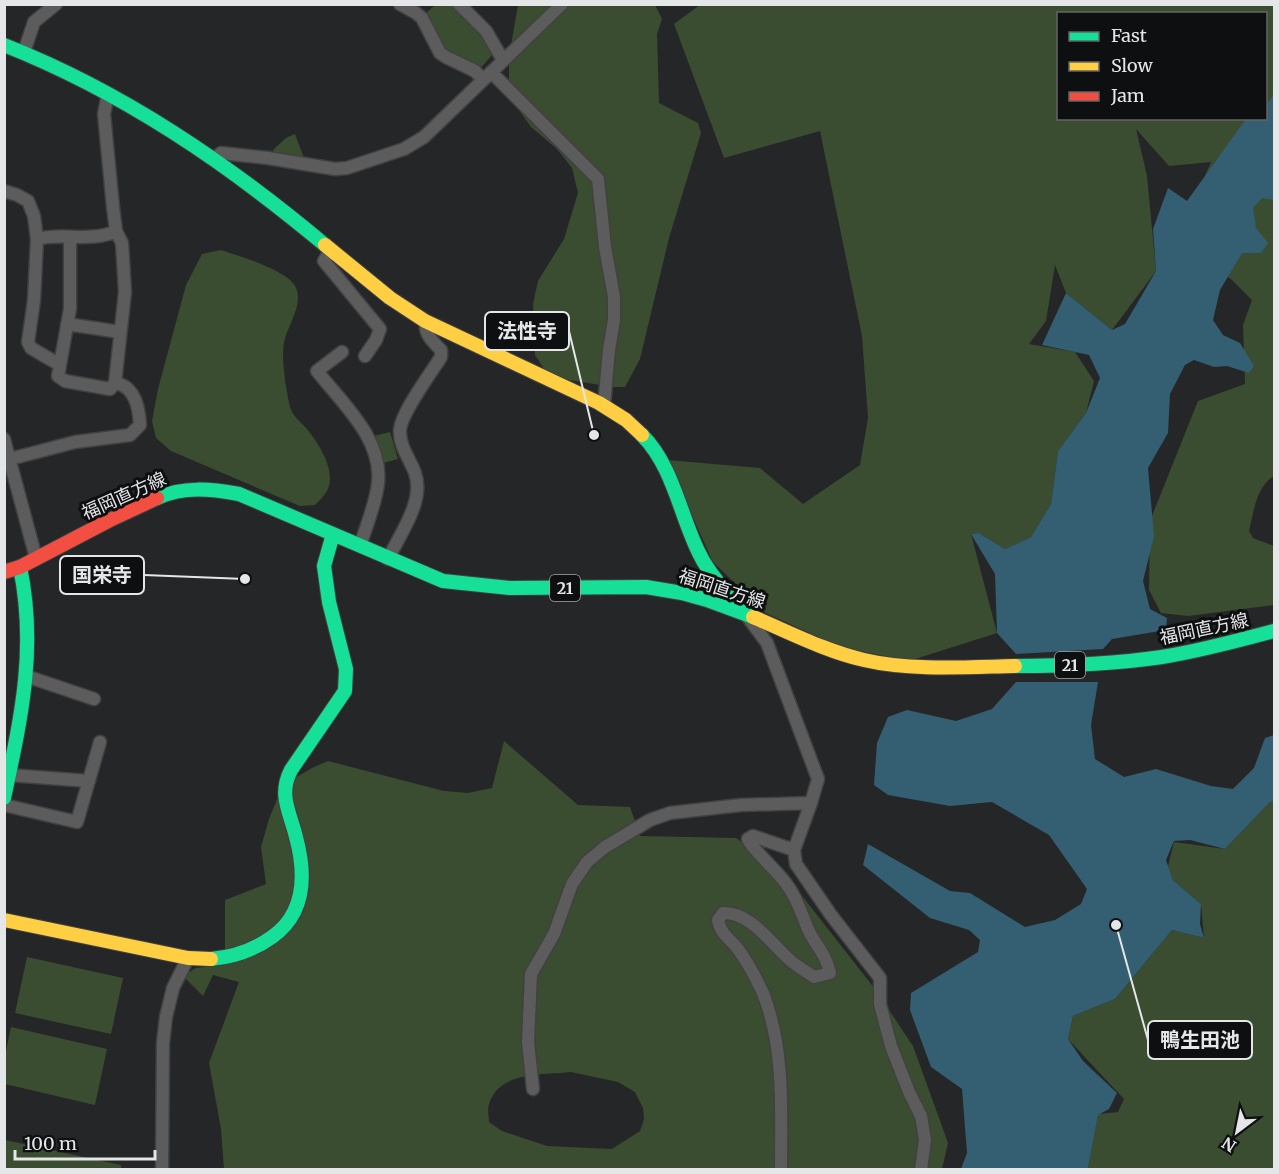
<svg xmlns="http://www.w3.org/2000/svg" width="1279" height="1174" font-family="Merriweather,'Noto Sans JP',serif">
	<rect width="100%" height="100%" fill="#252628"/>
	<path fill="#3b4d31" fill-rule="evenodd" d="M701,4L1274,5V476C1256,487 1254,511 1249,531L1253,538L1274,546V605L1188,616L1161,613L1149,590L1150,521L1198,401L1245,384L1243,325L1252,300L1232,280L1202,260L1185,222L1211,162L1169,166L1136,129L1147,176L1156,271L1112,330L1066,293L1055,265L1046,321L1029,344L1075,352L1094,381L1086,413L1058,451L1051,504L1031,537L1005,549L979,533L971,534L997,633L909,661L840,647L766,613L713,562L667,460L760,468L803,504L860,465L868,418L862,336L820,131L724,158L674,24ZM1058,14H1266V118H1058Z
		M435,5H453C469,17 482,36 492,55L479,70L461,57H455L443,51L424,15Z
		M518,5H655L662,19L657,34L659,103L698,123L701,133L669,238L640,359L625,387H613L563,379L544,369L535,355L533,304L538,281L564,239L578,193L572,168L557,149L531,127L509,96V57Z
		M295,134L304,158L274,153L273,150L286,138Z
		M221,250C239,256 286,270 295,286C304,302 290,322 285,338C280,355 286,389 290,407C293,417 300,421 307,429C319,444 337,471 327,491C324,496 319,501 315,505L300,506L171,451L156,438L152,421L158,389L186,285L202,254Z
		M390,432L398,459L380,464L370,437Z
		M504,741L578,805L630,807L640,836L736,838L781,869L875,989L913,1046L948,1143L942,1169H224L221,1129L209,1063L239,982L213,975L203,996L183,976L196,968L225,965V900L266,884L261,847L269,819L283,785L312,768L328,761L444,791L468,793L492,788ZM571,1072L618,1082L635,1092L643,1108L644,1119L640,1131L612,1149L547,1146L502,1131L489,1122C489,1116 487,1109 489,1104C499,1071 543,1075 571,1072Z
		M1274,801V1169H1088L1098,1114L1118,1112L1124,1099L1068,1039L1073,1016L1115,999L1172,930L1204,938L1201,904L1173,880L1168,866L1174,842L1225,849L1270,802Z
		M27,957L123,978L111,1034L15,1013Z
		M11,1027L107,1049L95,1105L5,1084V1056Z
		M5,1140L121,1165V1169H5Z"/>
	<path fill="#345e72" d="M1274,92V200L1262,198L1253,208L1256,228L1268,243L1261,253H1242L1220,290L1213,320L1223,335L1240,343L1254,366L1249,373L1227,366L1214,367L1194,360L1185,365L1170,394L1168,433L1148,468L1154,536L1143,581L1150,609L1167,618L1166,630L1112,639L1103,649L1016,654L997,633L995,574L971,534L979,533L1005,549L1031,537L1051,504L1058,451L1086,413L1100,378L1089,355L1042,345L1066,293L1112,330L1125,324L1156,271L1153,229L1168,188L1187,201L1246,119L1266,118V104L1271,99Z
		M1016,682H1098L1091,725L1095,759L1124,777L1156,769L1211,786L1233,789L1254,768L1265,738L1274,735V801L1270,802L1225,849L1190,840L1174,841L1166,860L1173,880L1201,904L1200,924L1204,938L1172,930L1115,999L1073,1016L1068,1039L1083,1061L1117,1093L1109,1109L1098,1115L1088,1169H961L967,1153L962,1089L931,1067L910,1010L911,993L978,952L980,940L969,930L930,918L863,865L868,844L950,891L970,893L1025,927L1055,920L1081,904L1087,889L1049,835L992,802L950,806L888,795L874,785L877,743L888,717L907,710L956,721L992,709Z"/>
	<g fill="none" stroke-linecap="round" stroke-linejoin="round">
		<defs>
			<path id="street" d="M400,4L416,13L422,18L440,53L446,57L475,71L483,80
				M459,4L486,31L500,55L505,59
				M24,52L34,22L56,4
				M491,72L598,179L605,247L614,297V320L609,350L604,406
				M214,159L221,153L268,158L335,169L347,168L404,149L424,137L562,4
				M4,191L17,195L28,201L34,216L37,239L34,300L28,342L31,348L60,365
				M70,238V309L58,376L65,381L110,389L115,383
				M37,239C63,232 91,243 116,231
				M331,250L324,261L380,329L376,340L365,356
				M67,324L120,332
				M342,352L317,371C342,403 383,439 378,483C376,504 366,526 360,546
				M4,439L36,558
				M10,459L75,442L130,435L140,425C139,407 135,386 115,383L125,292L122,243L116,231L113,207L104,114L108,94
				M388,559C400,534 425,501 415,473C410,459 399,446 400,430C401,413 431,373 441,357V350C433,342 424,334 426,322
				M747,616L767,643L818,779L811,803L794,850L796,864L831,915L880,978V1004L891,1046L909,1092L921,1116L925,1140L921,1170
				M26,676L94,699
				M9,775L89,781
				M4,805L77,822L100,742
				M533,1089L528,1042L531,974L554,934L572,884L587,862L605,847L650,820L670,813L741,805L811,803
				M162,1170L163,1043L166,1017L173,988L188,958
				M781,1170C781,1111 785,1049 763,993C756,978 748,963 738,949C730,939 720,933 718,920L723,913C751,912 772,945 791,961C798,967 807,972 814,977L830,973C826,953 814,944 807,927C801,912 797,898 787,885C780,874 750,847 748,839L753,836L794,850"/>
			<path id="fast" d="M4,45C123,92 227,163 325,245
				M642,435C673,466 680,515 699,553C710,576 728,594 745,612
				M157,498C184,486 211,489 239,494L443,581L510,588L646,587L682,593L707,600L753,617
				M1015,666C1064,666 1113,664 1162,657C1200,651 1237,641 1274,631
				M4,798C21,718 37,649 20,567
				M211,959C233,957 254,950 272,937C306,913 306,874 296,837C290,812 278,795 291,770L345,691L346,669L329,602L324,566L333,534"/>
			<path id="slow" d="M325,245L390,298L425,321L599,403L626,420L642,435
				M753,617C789,632 825,651 864,660C911,671 967,667 1015,666
				M4,920L188,958L211,959"/>
			<path id="jam" d="M4,572L20,567L110,520L157,498"/>
		</defs>
		<use href="#street" stroke="#414142" stroke-width="15"/>
		<use href="#fast" stroke="#414142" stroke-width="16"/>
		<use href="#slow" stroke="#414142" stroke-width="16"/>
		<use href="#jam" stroke="#414142" stroke-width="16"/>
		<use href="#street" stroke="#5c5c5d" stroke-width="12"/>
		<use href="#fast" stroke="#16e098" stroke-width="14"/>
		<use href="#slow" stroke="#ffcf43" stroke-width="14"/>
		<use href="#jam" stroke="#f24e42" stroke-width="14"/>
	</g>
	<g text-anchor="middle" stroke-width="6" stroke-linejoin="round" paint-order="stroke">
		<g fill="#0e0f10" stroke="#a4a6a7" stroke-width="1.5">
			<rect x="550" y="575" width="30" height="26" rx="4.5"/>
			<rect x="1055" y="652" width="30" height="26" rx="4.5"/>
		</g>
		<g font-size="16" font-weight="bold" fill="#e5e6e8">
			<text x="565" y="594">21</text>
			<text x="1070" y="671">21</text>
		</g>
		<g font-size="18" fill="#e5e6e8" stroke="#0e0f10">
			<text transform="translate(124 496) rotate(-24)" y="6">福岡直方線</text>
			<text transform="translate(722 589) rotate(18)" y="6">福岡直方線</text>
			<text transform="translate(1204 629) rotate(-12)" y="6">福岡直方線</text>
		</g>
	</g>
	<path fill="none" stroke="#e5e6e8" stroke-width="2" d="M594 435L569 331M245 579L144 575M1116 925L1148 1040"/>
	<g fill="#e5e6e8" stroke="#0e0f10" stroke-width="2">
		<circle cx="594" cy="435" r="6"/>
		<circle cx="245" cy="579" r="6"/>
		<circle cx="1116" cy="925" r="6"/>
	</g>
	<g fill="#0e0f10" stroke="#e5e6e8" stroke-width="2">
		<rect x="485" y="312" width="84" height="38" rx="6"/>
		<rect x="60" y="556" width="84" height="38" rx="6"/>
		<rect x="1148" y="1021" width="104" height="38" rx="6"/>
	</g>
	<g font-size="20" text-anchor="middle" font-weight="bold" fill="#e5e6e8">
		<text x="527" y="338">法性寺</text>
		<text x="102" y="582">国栄寺</text>
		<text x="1200" y="1047">鴨生田池</text>
	</g>
	<rect width="1279" height="1174" fill="none" stroke="#e5e6e8" stroke-width="12"/>
	<rect x="1057" y="12" width="210" height="108" fill="#0e0f10" stroke="#646566" stroke-width="1.5"/>
	<rect x="1069" y="32" width="30" height="9" fill="#16e098" stroke="#646566" stroke-width="1.5"/>
	<text x="1111" y="42" font-size="18" fill="#e5e6e8">Fast</text>
	<rect x="1069" y="62" width="30" height="9" fill="#ffcf43" stroke="#646566" stroke-width="1.5"/>
	<text x="1111" y="72" font-size="18" fill="#e5e6e8">Slow</text>
	<rect x="1069" y="92" width="30" height="9" fill="#f24e42" stroke="#646566" stroke-width="1.5"/>
	<text x="1111" y="102" font-size="18" fill="#e5e6e8">Jam</text>
	<g transform="translate(1237 1132) rotate(212)" stroke="#0e0f10" stroke-width="4.5" paint-order="stroke">
	<path d="M0-4.5L10 22L0 15L-10 22Z" fill="#e5e6e8"/>
	<text y="-9" font-size="16" font-weight="bold" text-anchor="middle" fill="#e5e6e8">N</text>
	</g>
	<path d="M15 1150v9h140v-9" fill="none" stroke="#e5e6e8" stroke-width="3"/>
	<text x="24" y="1150" font-size="18" fill="#e5e6e8" stroke="#0e0f10" stroke-width="4.5" paint-order="stroke">100 m</text>
</svg>
